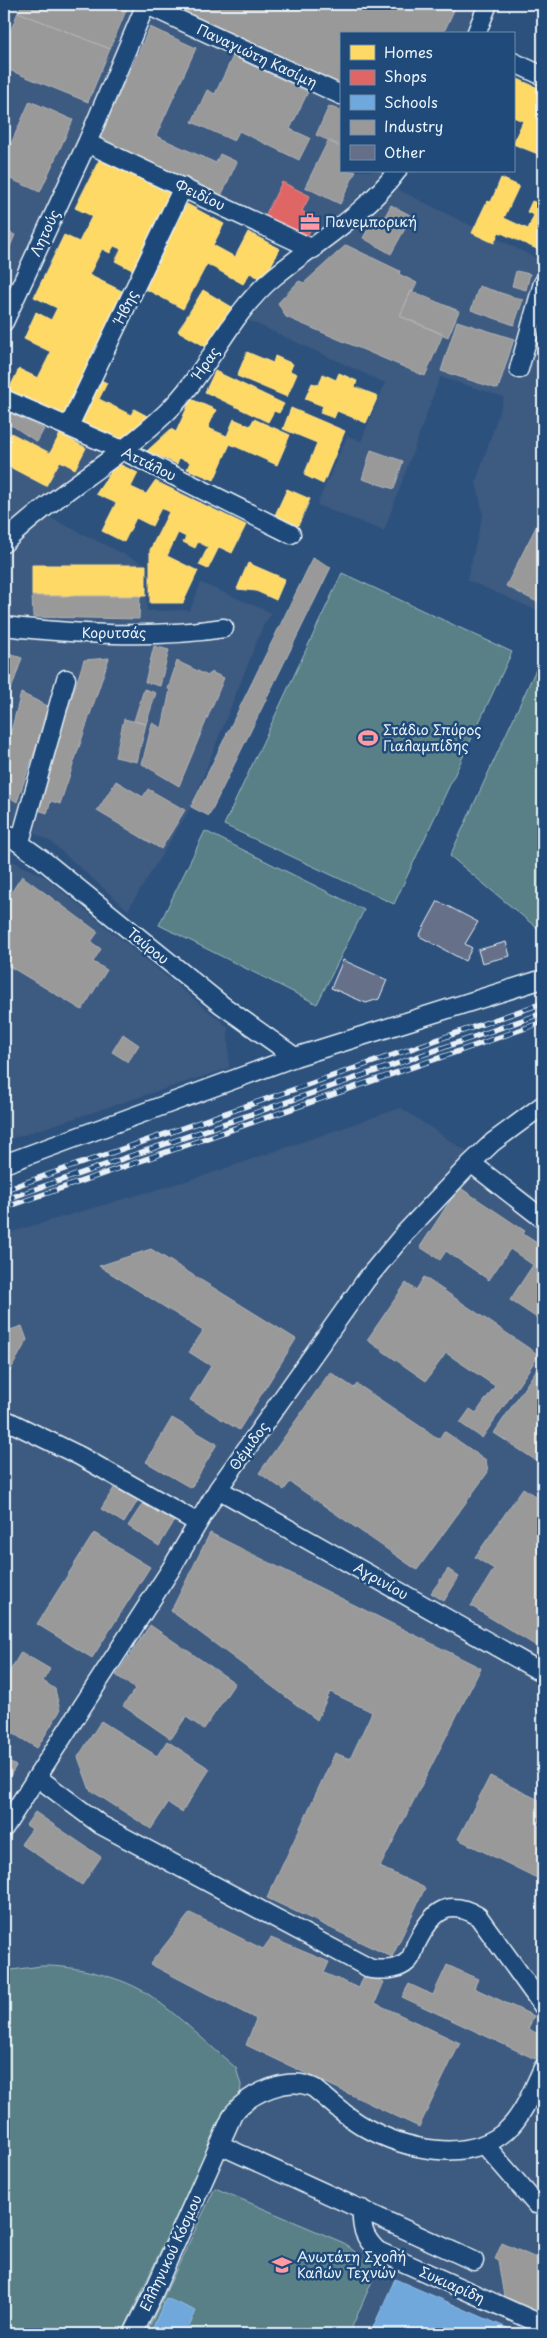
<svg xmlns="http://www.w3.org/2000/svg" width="547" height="2338" font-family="'Playpen Sans',sans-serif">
	<rect width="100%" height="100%" fill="#2d517d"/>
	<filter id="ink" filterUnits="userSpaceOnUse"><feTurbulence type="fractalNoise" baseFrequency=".02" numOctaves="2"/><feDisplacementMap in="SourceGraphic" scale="10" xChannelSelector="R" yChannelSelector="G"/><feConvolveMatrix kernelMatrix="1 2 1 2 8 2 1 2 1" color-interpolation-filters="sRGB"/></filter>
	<g filter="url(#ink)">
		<path fill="#3e5a80" d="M4,4H477L464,34H341V171H384L347,208L302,244L85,138L4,313Z
			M395,188L540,260L543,252V613L467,580L483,514L476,482L504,397L440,377L384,531L317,505L347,436L361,441L385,383L248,320L271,294L359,222Z
			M4,404L108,453L34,510L146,565L147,611L190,610L201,583L272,613L263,626L191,807L128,910L51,842L4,817Z
			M4,857L45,877L228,1027L229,1068L4,1141Z
			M401,1108L543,1202V2334H4V1234L203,1176Z"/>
		<path fill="#598086" stroke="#a0b8bf" d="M342,573L512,652L394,904L224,825Z
			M543,654V933L450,856Z
			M205,831L364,910L317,1004L159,925Z
			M41,1966C74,1965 124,1977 151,1996C181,2018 208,2044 236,2068L241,2085L240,2098L195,2176L122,2334H4V1971Z
			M215,2188L344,2243L365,2260L379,2265L349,2334H146Z"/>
		<path fill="#ffd966" stroke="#f8e092" d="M513,77L543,90V156L513,144L523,121L513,117Z
			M100,158L175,194L136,272L115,261L121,249L114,246L110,253L102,249L89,275L124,292L64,417L8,391L19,369L38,378L51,352L24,339L36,312L51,320L57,308L34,297L64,235L79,242L92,216L75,208Z
			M501,178L519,186L504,218L528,229L534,215L527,212L532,201L543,205V240L539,250L499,232L494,243L472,233L487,201L491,202Z
			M187,204L224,224L213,245L235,257L248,232L280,249L263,280L250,273L243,284L207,264L183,309L142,287Z
			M203,290L232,307L208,348L178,331Z
			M247,352L273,363L275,356L293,364L290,371L297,374L287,397L237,376Z
			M215,371L284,404L279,413L274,411L268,422L205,392Z
			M339,373L357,381L355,387L378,396L366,423L337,411L334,418L320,413L323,406L305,399L312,383L319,385L323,374L336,380Z
			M99,379L107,383L99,399L131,415L134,409L151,418L121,445L77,422Z
			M191,399L216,410L208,428L227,436L234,419L250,426L254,419L290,435L277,465L230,444L214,480L187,469L190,462L179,458L177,464L147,451L171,429L176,432Z
			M291,408L345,431L323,484L304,475L317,443L283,429Z
			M11,433L50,453L60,434L86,448L75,469L60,461L46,486L4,464V447Z
			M117,463L138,473L131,487L146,494L155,481L246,525L232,553L219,547L208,569L199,565L208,547L198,542L195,548L183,542L186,537L178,533L167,556L198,571L183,603H150V550L169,512L161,508L152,526L136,518L124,542L102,531L116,503L96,494Z
			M287,489L310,499L298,526L275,515Z
			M248,563L285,579L276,600L256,591L237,589Z
			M32,565H146V596H32Z"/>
		<path fill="#e06666" stroke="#e29092" d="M282,182L310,196L302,211L316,219L306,238L265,216Z"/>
		<path fill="#6fa8dc" stroke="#93bee4" d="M395,2279L521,2334H370Z
			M166,2298L196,2311L186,2334H150Z"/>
		<path fill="#999" stroke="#b1b3b6" d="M22,4H122L128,6L110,49L18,12Z
			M156,4H351L361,8L363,4H446L455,8L443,34H341V89Z
			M18,12L110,49L88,102L4,68V47Z
			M150,27L196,48L156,136L216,163L220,154L237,162L221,196L98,140Z
			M233,56L308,92L290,129L310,138L299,160L239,131L234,141L192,122L207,90L215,94Z
			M30,101L73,120L40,192L4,176V159Z
			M329,106L341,111V146L316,135Z
			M328,141L341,147V171H356L340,204L305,187Z
			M391,205L412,216L391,254L363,238L375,216L383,220Z
			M4,230L15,235L4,261Z
			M346,245L400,271L399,274L417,283L413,291H411L400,316L443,334L425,376L286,317L278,303L299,281L304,283Z
			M516,271L530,274L526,290L512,286Z
			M479,286L523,300L514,325L471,310Z
			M411,291L459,311L448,337L400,316Z
			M457,321L514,339L498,389L441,371Z
			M4,410L44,429L37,442L13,426L4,425Z
			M371,450L403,461L394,489L362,479Z
			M540,519L543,521V605L506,586Z
			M313,558L331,567L209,816L191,807Z
			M32,596H140L139,619L33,617Z
			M154,646L169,650L160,686L145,682Z
			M4,652L22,658L12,687L4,685Z
			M109,658L60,804L51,801L47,813L35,809L84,660Z
			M177,661L208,676L211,672L224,678L179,786L142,764L152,723L162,728L170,690L168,689Z
			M144,689L156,693L146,724L134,721Z
			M21,693L50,707L17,802L4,794V758Z
			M124,719L146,724L137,762L115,757Z
			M116,781L143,797L148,789L185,810L161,849L97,811Z
			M22,876L98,932L91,942L101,949L93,962L107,970L82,1010L4,963V897L7,899Z
			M123,1034L139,1045L128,1062L112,1052Z
			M459,1187L525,1231L523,1234L540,1245L541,1242L543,1243V1322L510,1300L533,1265L510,1249L489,1280L446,1251L440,1260L420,1247Z
			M151,1249L296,1339L239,1430L190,1400L211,1366L189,1352L203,1331L99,1266Z
			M424,1277L539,1355L482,1438L460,1423L470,1409L476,1413L495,1386L446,1353L426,1381L367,1340L406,1283L416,1290Z
			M22,1326L27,1340L4,1382V1332Z
			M543,1360V1465L494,1433Z
			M330,1372L354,1388L357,1384L439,1439L444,1431L486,1460L488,1472L417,1570L290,1482L284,1490L259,1473Z
			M172,1418L217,1444L191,1488L146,1462Z
			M117,1483L140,1497L124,1523L101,1509Z
			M523,1488L543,1501V1511L540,1515L543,1517V1650L471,1606L494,1569L475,1557Z
			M145,1500L175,1520L159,1546L128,1526Z
			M94,1533L150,1567L92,1658L37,1624Z
			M210,1533L481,1668L380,1867L425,1888L392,1957L267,1898L335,1753L350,1759L372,1712L330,1692L317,1720L171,1611Z
			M448,1569L459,1577L444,1601L431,1593Z
			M150,1625L235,1683L204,1729L186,1717L171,1739L123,1706L135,1689L116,1675Z
			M21,1652L50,1669L43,1681L55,1689L60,1711L37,1748L4,1728V1681Z
			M101,1721L157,1756L167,1741L210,1769L182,1812L168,1803L151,1829L90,1790L78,1757Z
			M4,1759L16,1766L5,1784H4Z
			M490,1776L543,1802V1811L537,1825L543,1828V1881L458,1839Z
			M35,1812L101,1857L82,1885L21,1844L32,1829L26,1825Z
			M190,1913L263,1949L271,1938L329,1962L324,1973L359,1988L365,1973L384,1982L375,2003L460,2043L419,2127L246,2045L256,2019L150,1964Z
			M447,1965L478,1979L474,1988L534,2016L528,2029L543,2036L535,2059L402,1997L409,1984L433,1995Z
			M502,2243L543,2261V2314L504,2297L498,2260L495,2259Z"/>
		<path fill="#666f88" stroke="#e8f1f8" d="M438,901L478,922L465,944L472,948L465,961L419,936Z
			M506,942L510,956L482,963L478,950Z
			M343,960L387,980L379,999L366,1003L331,988Z"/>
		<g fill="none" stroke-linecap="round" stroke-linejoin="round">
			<defs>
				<path id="minor" d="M145,4L341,95
					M476,34L488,4
					M513,62L543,76
					M87,143L313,249
					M4,322L87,143L146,4
					M519,369L543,283
					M4,399L124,451L291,534
					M69,426L183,187
					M4,543C53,495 116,461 166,413C208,373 229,314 274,277C315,243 365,215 397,171
					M4,626C76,634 152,639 224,628
					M4,832L43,860L222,1005L295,1057
					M20,842L66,679
					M471,1163L543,1219
					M4,1164L295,1057L543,979
					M4,1419L80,1456L198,1523
					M218,1489L543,1673
					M37,1777L101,1825L371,1969C383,1970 398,1971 408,1961C412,1958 414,1949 416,1944C431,1914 445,1897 478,1916L543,2006
					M4,1828L171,1569L218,1489L366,1280L404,1234L471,1163L493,1142L543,1105
					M484,2144L536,2204
					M220,2145L474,2261
					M362,2209C361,2228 364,2238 378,2251L543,2325
					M133,2334L152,2296L233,2114C249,2093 289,2075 314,2088C330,2101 345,2116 363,2126C403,2149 468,2165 507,2130C524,2114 533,2089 543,2068"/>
			</defs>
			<use href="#minor" stroke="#e8f1f8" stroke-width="21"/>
			<use href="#minor" stroke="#1f4a7a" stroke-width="18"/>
			<defs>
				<path id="rail" d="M4,1190L543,1003
					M4,1200L543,1013
					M4,1208L543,1022"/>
			</defs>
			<use href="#rail" stroke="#e8f1f8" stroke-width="5.5"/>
			<use href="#rail" stroke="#1f4a7a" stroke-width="4" stroke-dasharray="11" stroke-linecap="butt"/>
		</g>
	</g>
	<defs>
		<symbol id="office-bare" viewBox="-9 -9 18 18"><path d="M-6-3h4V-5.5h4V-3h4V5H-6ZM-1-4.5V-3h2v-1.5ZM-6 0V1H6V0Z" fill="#ff9aa2" stroke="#1f4a7a" stroke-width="2.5" paint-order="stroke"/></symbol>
		<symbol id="stadium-bare" viewBox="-9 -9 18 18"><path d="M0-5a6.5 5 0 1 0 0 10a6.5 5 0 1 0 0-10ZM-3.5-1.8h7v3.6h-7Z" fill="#ff9aa2" stroke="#1f4a7a" stroke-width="2.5" paint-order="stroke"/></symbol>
		<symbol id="university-bare" viewBox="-9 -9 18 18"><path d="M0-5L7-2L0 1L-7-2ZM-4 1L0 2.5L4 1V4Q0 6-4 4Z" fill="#ff9aa2" stroke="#1f4a7a" stroke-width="2.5" paint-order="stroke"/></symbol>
	</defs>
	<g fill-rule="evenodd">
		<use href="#office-bare" x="296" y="208" width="28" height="28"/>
		<use href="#stadium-bare" x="354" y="724" width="28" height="28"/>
		<use href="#university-bare" x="268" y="2251" width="28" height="28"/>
	</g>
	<g text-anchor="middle" stroke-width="5" stroke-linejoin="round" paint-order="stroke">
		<g font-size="14" fill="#e8f1f8" stroke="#1f4a7a">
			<text transform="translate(257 56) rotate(25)" y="5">Παναγιώτη Κασίμη</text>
			<text transform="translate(200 195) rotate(25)" y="5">Φειδίου</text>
			<text transform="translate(45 233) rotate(-65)" y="5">Λητούς</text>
			<text transform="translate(126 307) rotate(-64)" y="5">Ήβης</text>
			<text transform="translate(206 363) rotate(-56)" y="5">Ήρας</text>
			<text transform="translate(149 464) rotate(26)" y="5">Αττάλου</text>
			<text x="114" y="638">Κορυτσάς</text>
			<text transform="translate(148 946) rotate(39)" y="5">Ταύρου</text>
			<text transform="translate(249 1446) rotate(-54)" y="5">Θέμιδος</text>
			<text transform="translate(381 1581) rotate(30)" y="5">Αγρινίου</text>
			<text transform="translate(171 2253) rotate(-65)" y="5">Ελληνικού Κόσμου</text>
			<text transform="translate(452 2285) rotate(24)" y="5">Συκιαρίδη</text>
		</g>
		<g font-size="14" fill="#e8f1f8" stroke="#1f4a7a" text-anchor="start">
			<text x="325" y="227">Πανεμπορική</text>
			<text x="383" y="735">Στάδιο Σπύρος<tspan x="383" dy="16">Γιαλαμπίδης</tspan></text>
			<text x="297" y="2262">Ανωτάτη Σχολή<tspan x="297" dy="16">Καλών Τεχνών</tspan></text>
		</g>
	</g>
	<rect width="547" height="2338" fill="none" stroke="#1f4a7a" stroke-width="20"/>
	<rect x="10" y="10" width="527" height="2318" fill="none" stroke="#e8f1f8" stroke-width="2" filter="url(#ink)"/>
	<rect x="340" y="32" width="175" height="140" fill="#1f4a7a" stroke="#6f8dac"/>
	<rect x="350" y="45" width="25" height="15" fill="#ffd966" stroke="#6f8dac"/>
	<text x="384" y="58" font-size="15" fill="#e8f1f8">Homes</text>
	<rect x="350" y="70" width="25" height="15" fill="#e06666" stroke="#6f8dac"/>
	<text x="384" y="82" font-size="15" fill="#e8f1f8">Shops</text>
	<rect x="350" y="95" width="25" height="15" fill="#6fa8dc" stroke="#6f8dac"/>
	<text x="384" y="108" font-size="15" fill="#e8f1f8">Schools</text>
	<rect x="350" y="120" width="25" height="15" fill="#999999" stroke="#6f8dac"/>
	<text x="384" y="132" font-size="15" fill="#e8f1f8">Industry</text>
	<rect x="350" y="145" width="25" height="15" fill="#666f88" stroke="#6f8dac"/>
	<text x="384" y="158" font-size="15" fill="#e8f1f8">Other</text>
</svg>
